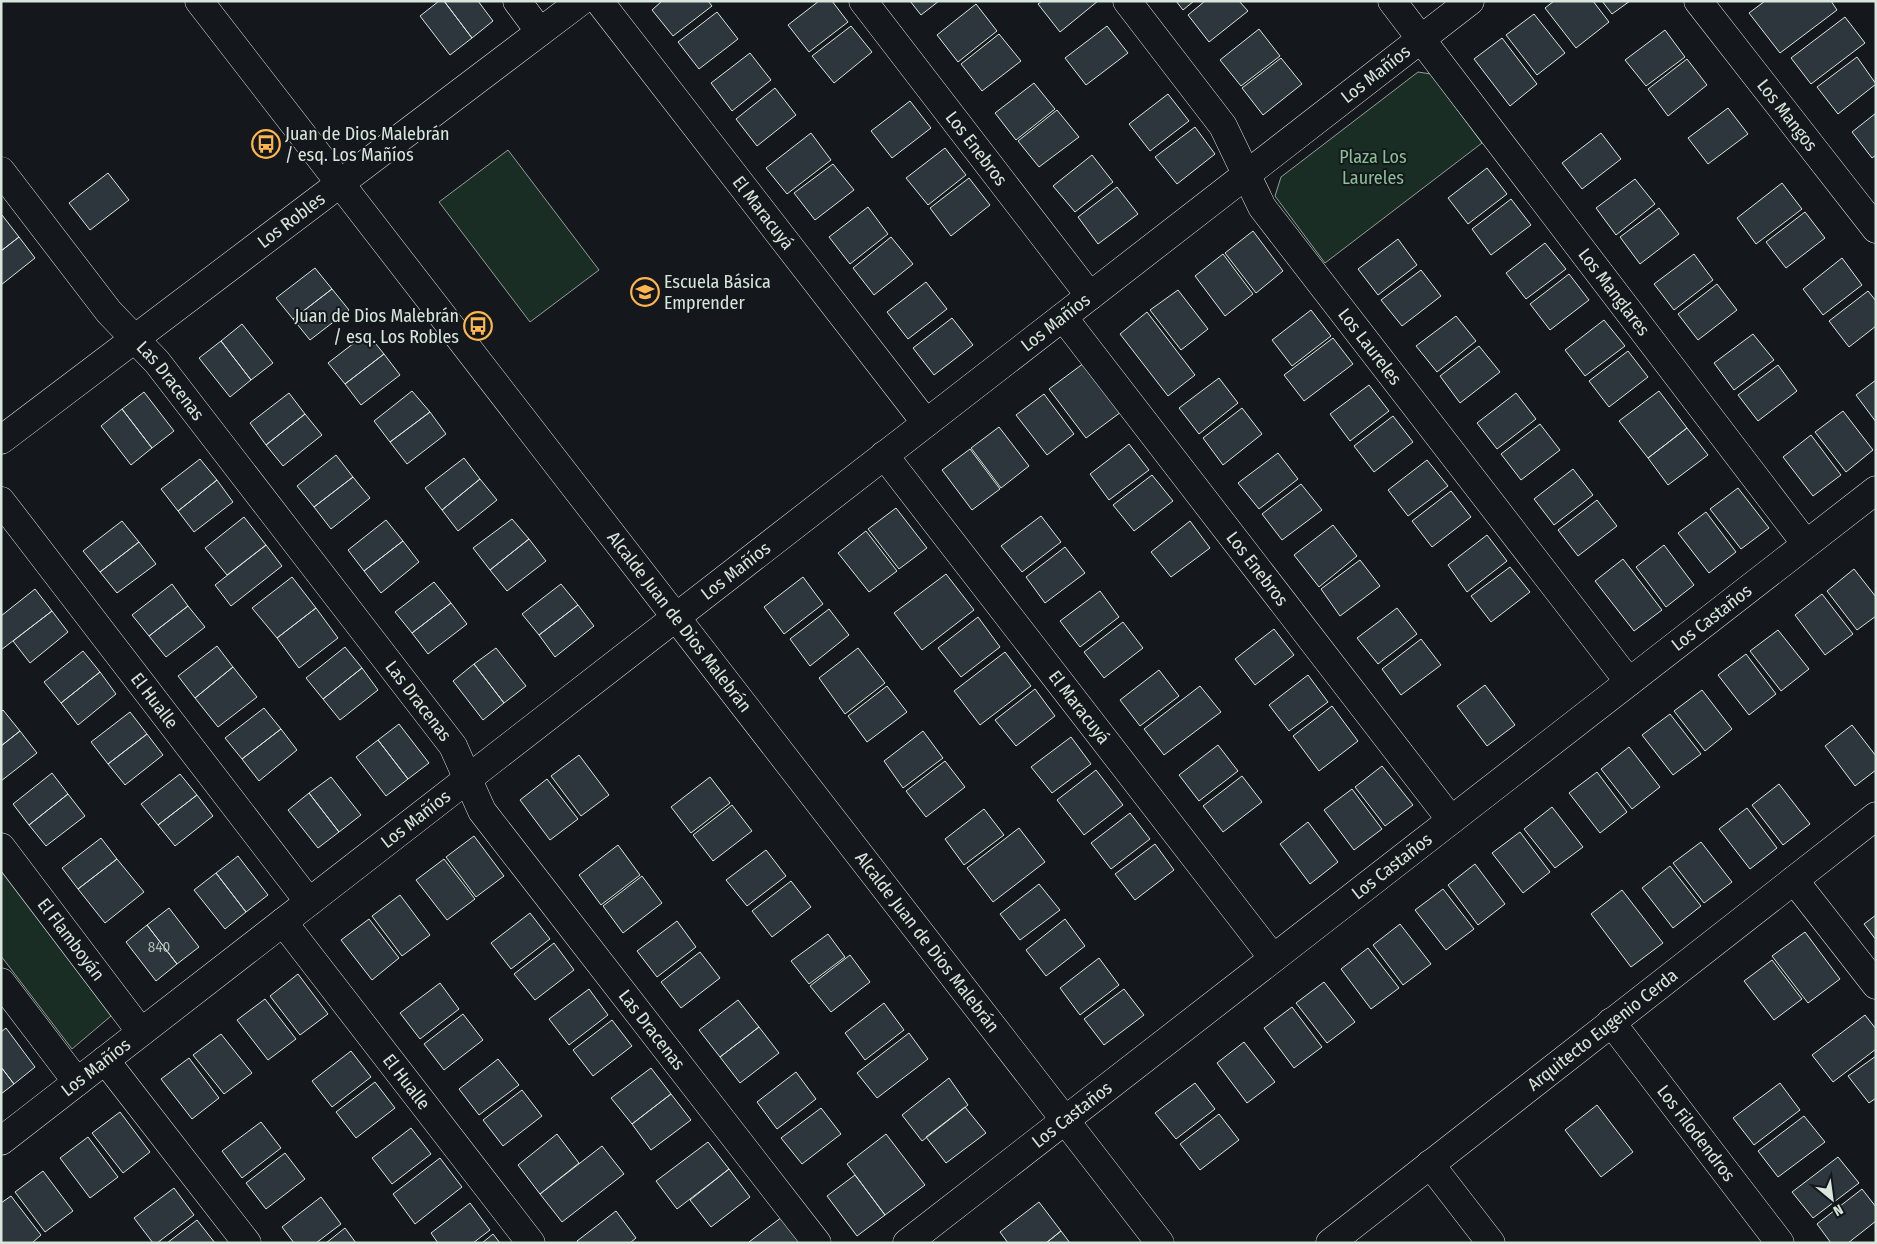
<svg xmlns="http://www.w3.org/2000/svg" width="1877" height="1244" font-family="'Fira Sans Condensed',sans-serif">
	<rect width="100%" height="100%" fill="#14181c"/>
	<path fill="#1a2d24" stroke="#939e99" d="M1418,72L1431,74L1482,143L1325,263L1275,196L1281,177Z
		M508,150L599,270L530,322L439,202Z
		M1,871L111,1016L72,1049L1,956Z"/>
	<path fill="#2c363c" stroke="#d8e6dc" d="M439,1H444L472,38L450,55L420,16Z
		M444,1H478L493,21L472,38Z
		M662,1H708L712,6L673,36L652,10Z
		M819,1H832L848,22L809,52L788,25Z
		M910,1H939L921,15Z
		M1042,1H1098L1060,32L1038,4Z
		M1176,1H1194L1183,10Z
		M1205,1H1239L1248,11L1209,42L1188,15Z
		M1554,1H1593L1609,22L1576,48L1545,8Z
		M1602,1H1630L1612,14Z
		M1765,1H1831L1837,10L1780,53L1749,13Z
		M976,4L997,31L958,62L937,35Z
		M717,12L738,39L699,69L678,42Z
		M1534,14L1565,53L1537,75L1506,35Z
		M1845,17L1865,43L1811,84L1791,58Z
		M851,26L872,52L834,83L812,56Z
		M1107,26L1128,53L1086,85L1065,58Z
		M1259,29L1280,56L1241,86L1220,60Z
		M1665,30L1685,57L1646,86L1625,60Z
		M999,34L1021,61L982,91L961,64Z
		M1502,38L1537,84L1510,106L1474,59Z
		M750,53L771,80L732,111L711,83Z
		M1857,57L1876,84L1838,114L1817,87Z
		M1281,58L1302,84L1263,115L1242,88Z
		M1687,59L1707,85L1668,116L1648,89Z
		M1034,83L1055,109L1016,140L995,113Z
		M775,88L796,115L757,146L736,119Z
		M1168,94L1189,121L1150,151L1129,124Z
		M910,101L931,128L892,158L871,131Z
		M1728,108L1748,134L1708,164L1688,138Z
		M1057,110L1079,137L1039,167L1018,141Z
		M1876,113V155L1872,158L1852,132Z
		M1195,127L1215,154L1177,184L1155,157Z
		M811,133L831,160L787,194L766,168Z
		M1601,133L1621,159L1582,189L1562,163Z
		M945,148L966,175L928,205L906,178Z
		M1092,155L1113,182L1075,212L1053,186Z
		M833,164L854,190L815,220L794,193Z
		M1487,168L1507,194L1468,224L1448,198Z
		M108,173L129,200L90,230L69,203Z
		M969,178L990,205L951,236L930,208Z
		M1635,179L1655,204L1616,235L1596,208Z
		M1782,183L1802,209L1756,244L1737,218Z
		M1117,187L1138,214L1098,244L1078,217Z
		M1511,199L1531,225L1491,255L1472,229Z
		M868,207L888,234L850,264L829,237Z
		M1659,208L1679,234L1640,264L1620,237Z
		M1805,212L1825,238L1786,268L1766,242Z
		M2,215L19,237L1,251V216Z
		M1253,231L1283,271L1256,293L1225,253Z
		M19,237L35,258L1,285V251Z
		M891,237L913,264L874,295L853,268Z
		M1398,239L1417,265L1378,295L1358,269Z
		M1545,243L1566,269L1526,299L1506,273Z
		M1223,254L1253,294L1225,316L1195,276Z
		M1694,254L1713,280L1674,310L1654,284Z
		M1842,258L1862,285L1823,315L1803,289Z
		M315,268L332,289L293,319L276,298Z
		M1421,270L1441,296L1402,326L1381,300Z
		M1569,274L1589,300L1550,330L1530,304Z
		M926,282L947,309L908,339L887,312Z
		M1717,284L1737,310L1698,340L1678,314Z
		M332,289L349,310L310,340L293,319Z
		M1178,290L1208,329L1181,350L1150,310Z
		M1868,291L1876,301V326L1849,347L1829,321Z
		M1311,310L1331,336L1292,366L1272,340Z
		M1147,312L1195,375L1168,396L1120,334Z
		M1456,316L1476,341L1437,372L1416,346Z
		M952,318L973,345L934,375L913,348Z
		M1604,320L1625,346L1585,376L1565,350Z
		M242,324L273,363L251,380L221,341Z
		M367,333L384,354L345,384L328,363Z
		M1753,334L1774,360L1734,390L1714,363Z
		M1333,338L1353,364L1304,401L1284,375Z
		M221,341L251,380L230,397L199,358Z
		M1479,346L1500,372L1460,403L1440,376Z
		M1628,351L1648,377L1609,407L1589,381Z
		M384,354L400,375L361,405L345,384Z
		M1084,363L1121,412L1086,438L1049,389Z
		M1778,365L1797,391L1758,421L1738,395Z
		M1219,378L1238,403L1199,434L1179,408Z
		M1876,380V422L1856,395Z
		M1369,385L1389,411L1350,441L1330,414Z
		M412,391L430,412L390,442L374,421Z
		M1659,391L1687,428L1648,458L1619,421Z
		M144,392L174,431L152,448L122,409Z
		M289,393L305,414L266,445L250,423Z
		M1516,393L1536,419L1497,449L1477,423Z
		M1044,394L1074,434L1047,455L1016,415Z
		M1242,408L1262,434L1223,465L1203,438Z
		M122,409L152,448L131,465L101,426Z
		M1843,411L1873,450L1846,472L1815,432Z
		M430,412L446,434L407,464L390,442Z
		M305,414L322,435L283,466L266,445Z
		M1393,416L1413,442L1374,472L1354,446Z
		M1540,424L1560,450L1521,480L1501,454Z
		M999,427L1029,466L1001,488L971,448Z
		M1687,428L1708,455L1668,485L1648,458Z
		M1811,435L1841,475L1813,496L1783,457Z
		M1129,444L1149,470L1109,500L1090,474Z
		M970,449L1000,489L972,510L942,470Z
		M1278,453L1298,479L1259,509L1238,483Z
		M336,455L353,477L314,507L297,486Z
		M464,458L480,479L442,510L425,488Z
		M200,459L217,480L178,511L161,489Z
		M1427,460L1448,486L1408,516L1388,490Z
		M1573,469L1593,495L1554,525L1534,499Z
		M1152,475L1173,501L1134,531L1113,505Z
		M353,477L370,498L331,529L314,507Z
		M480,479L497,500L458,531L442,510Z
		M217,480L233,502L194,532L178,511Z
		M1301,484L1322,510L1282,540L1262,514Z
		M1738,488L1769,528L1741,549L1710,509Z
		M1451,491L1471,517L1432,547L1412,521Z
		M1597,500L1617,526L1578,556L1558,530Z
		M896,508L927,548L899,569L868,529Z
		M1706,512L1736,552L1709,573L1678,533Z
		M1041,516L1061,542L1022,572L1001,546Z
		M244,517L266,545L227,575L205,548Z
		M512,519L529,539L490,570L473,548Z
		M386,520L403,541L364,571L348,550Z
		M122,521L139,542L100,572L83,551Z
		M1190,521L1210,548L1171,577L1151,552Z
		M1333,525L1357,556L1319,587L1294,555Z
		M866,531L897,571L869,592L838,553Z
		M1487,535L1507,561L1467,592L1448,565Z
		M529,539L546,561L507,591L490,570Z
		M403,541L419,562L381,593L364,571Z
		M139,542L156,564L117,593L100,572Z
		M266,545L282,566L231,606L215,585Z
		M1664,545L1694,585L1666,607L1636,567Z
		M1065,547L1085,573L1045,603L1026,577Z
		M1623,559L1662,610L1634,631L1595,581Z
		M1360,560L1380,586L1340,616L1321,589Z
		M1510,567L1530,592L1491,622L1471,596Z
		M1854,569L1876,597V616L1857,630L1827,591Z
		M946,574L974,610L922,650L894,613Z
		M292,577L316,608L277,638L252,608Z
		M803,577L823,604L784,634L764,607Z
		M434,582L451,603L412,633L395,612Z
		M172,584L188,606L149,636L132,615Z
		M561,584L578,605L539,635L522,614Z
		M35,589L52,611L1,650V616Z
		M1100,591L1119,617L1080,647L1060,621Z
		M1822,594L1853,634L1825,655L1795,615Z
		M451,603L467,624L428,654L412,633Z
		M578,605L594,626L555,657L539,635Z
		M188,606L205,627L166,657L149,636Z
		M316,608L338,638L299,668L277,638Z
		M1397,608L1417,634L1378,664L1357,638Z
		M829,609L849,635L810,666L790,639Z
		M52,611L68,632L30,663L13,641Z
		M978,617L1000,647L961,677L938,648Z
		M1123,622L1143,648L1104,678L1084,652Z
		M1274,629L1294,655L1255,685L1235,659Z
		M1778,630L1809,669L1781,691L1750,651Z
		M1421,639L1441,665L1401,695L1382,669Z
		M217,646L233,667L195,698L178,676Z
		M345,647L362,668L323,699L306,678Z
		M496,648L526,686L504,703L474,664Z
		M858,648L885,683L845,714L819,678Z
		M83,651L100,672L61,703L44,682Z
		M1005,652L1031,686L980,725L954,691Z
		M1746,654L1776,694L1749,715L1718,675Z
		M474,664L504,703L483,720L453,681Z
		M233,667L257,697L218,727L195,698Z
		M362,668L378,690L340,720L323,699Z
		M1159,670L1179,696L1140,726L1120,700Z
		M100,672L116,694L78,725L61,703Z
		M1308,675L1328,702L1289,731L1269,705Z
		M1485,685L1515,725L1487,746L1457,706Z
		M887,686L907,712L867,742L848,716Z
		M1200,686L1221,712L1164,755L1144,729Z
		M1035,689L1055,716L1016,746L995,720Z
		M1702,690L1732,729L1705,751L1674,711Z
		M1332,706L1358,741L1319,771L1293,736Z
		M264,708L281,729L242,759L225,738Z
		M3,710L20,731L1,746V712Z
		M130,712L147,734L108,764L91,742Z
		M1670,714L1701,754L1673,775L1642,735Z
		M399,724L429,763L408,779L378,740Z
		M1852,725L1876,756V770L1855,786L1825,746Z
		M281,729L297,750L259,781L242,759Z
		M20,731L37,753L1,781V746Z
		M923,731L943,758L903,788L884,761Z
		M147,734L163,755L125,785L108,764Z
		M1071,737L1091,764L1052,793L1031,767Z
		M378,740L408,779L386,796L356,757Z
		M1218,745L1238,771L1199,801L1179,775Z
		M1629,747L1660,787L1632,809L1601,769Z
		M579,755L609,795L581,816L551,776Z
		M945,761L965,787L926,817L906,791Z
		M1382,766L1413,805L1385,826L1355,787Z
		M1096,770L1123,805L1084,835L1057,800Z
		M1597,772L1627,812L1600,833L1569,793Z
		M52,773L68,794L29,825L13,804Z
		M180,774L197,795L158,825L141,804Z
		M1242,776L1262,802L1223,832L1203,806Z
		M331,777L361,815L339,832L309,793Z
		M710,777L730,803L691,833L671,807Z
		M547,779L578,819L550,840L520,800Z
		M1779,784L1810,824L1783,845L1752,805Z
		M1352,789L1382,829L1354,850L1324,810Z
		M309,793L339,832L318,848L288,810Z
		M68,794L85,816L46,846L29,825Z
		M197,795L213,816L175,846L158,825Z
		M732,805L752,831L713,861L693,835Z
		M1552,807L1583,847L1555,868L1524,829Z
		M1747,808L1777,848L1750,869L1719,829Z
		M984,809L1004,835L964,865L945,839Z
		M1130,813L1150,839L1111,869L1091,843Z
		M1308,822L1338,862L1310,884L1280,844Z
		M1019,828L1045,862L993,902L967,868Z
		M1520,832L1550,872L1523,893L1492,853Z
		M474,836L504,876L476,897L446,857Z
		M101,838L117,859L78,889L62,868Z
		M1701,842L1732,882L1704,903L1673,863Z
		M1155,844L1174,870L1135,900L1115,874Z
		M618,845L640,875L601,905L579,875Z
		M766,850L786,876L747,906L726,880Z
		M238,856L268,895L246,912L216,873Z
		M117,859L144,892L105,923L78,889Z
		M444,859L475,899L447,920L416,880Z
		M1475,864L1505,904L1478,925L1448,885Z
		M1670,866L1701,906L1673,928L1642,888Z
		M216,873L246,912L225,929L194,890Z
		M642,876L662,903L623,933L603,906Z
		M791,881L811,907L772,937L752,911Z
		M1039,884L1060,910L1020,940L1000,914Z
		M1443,889L1474,929L1446,950L1415,910Z
		M1622,890L1663,943L1631,967L1591,914Z
		M400,895L430,935L402,956L372,916Z
		M169,908L199,947L177,964L147,925Z
		M530,913L550,939L511,969L491,943Z
		M1876,915V940L1864,924Z
		M369,919L399,958L372,980L341,940Z
		M1065,919L1085,946L1046,976L1026,950Z
		M677,921L696,947L657,977L637,951Z
		M1400,924L1431,964L1403,985L1373,945Z
		M147,925L177,964L156,981L126,942Z
		M1805,932L1840,979L1808,1003L1772,956Z
		M828,934L845,957L809,984L791,961Z
		M554,943L574,970L535,1000L514,974Z
		M1368,948L1399,988L1371,1009L1341,969Z
		M700,952L720,978L681,1008L661,982Z
		M850,955L870,982L831,1012L810,986Z
		M1099,958L1119,985L1080,1015L1060,988Z
		M1772,960L1802,999L1774,1020L1744,981Z
		M298,974L328,1014L300,1035L270,996Z
		M1324,982L1355,1022L1327,1043L1296,1003Z
		M440,983L459,1009L420,1039L400,1013Z
		M589,989L608,1015L569,1045L549,1019Z
		M1124,989L1144,1015L1104,1045L1084,1019Z
		M265,999L296,1039L268,1060L237,1020Z
		M738,1000L759,1027L720,1057L699,1030Z
		M884,1003L904,1030L865,1060L845,1033Z
		M1292,1007L1322,1047L1294,1068L1264,1028Z
		M463,1014L483,1040L444,1070L424,1044Z
		M1865,1015L1876,1029V1049L1833,1082L1812,1055Z
		M612,1020L632,1046L593,1076L573,1050Z
		M759,1027L779,1053L740,1083L720,1057Z
		M6,1028L35,1067L14,1084L1,1067V1032Z
		M909,1033L928,1059L877,1098L857,1073Z
		M221,1034L252,1073L224,1094L193,1055Z
		M1244,1042L1275,1082L1247,1103L1217,1063Z
		M351,1051L371,1077L332,1107L312,1081Z
		M1876,1056V1098L1869,1103L1848,1076Z
		M189,1058L219,1098L192,1119L161,1079Z
		M498,1059L519,1085L479,1115L459,1089Z
		M1,1067L14,1084L1,1094Z
		M651,1068L671,1094L632,1124L611,1098Z
		M796,1072L816,1099L777,1129L757,1102Z
		M949,1078L968,1105L922,1141L902,1115Z
		M375,1082L395,1108L356,1138L336,1112Z
		M1195,1083L1215,1109L1176,1139L1155,1113Z
		M1780,1083L1800,1110L1754,1145L1733,1118Z
		M522,1090L542,1116L503,1146L483,1120Z
		M671,1094L691,1120L651,1150L632,1124Z
		M1597,1105L1633,1152L1601,1177L1565,1130Z
		M965,1107L986,1133L946,1163L926,1137Z
		M821,1108L841,1134L802,1164L781,1138Z
		M120,1112L150,1152L123,1173L92,1133Z
		M1219,1114L1239,1140L1200,1170L1180,1144Z
		M1804,1116L1825,1142L1778,1177L1758,1151Z
		M261,1122L281,1148L242,1178L222,1151Z
		M411,1128L431,1154L392,1184L372,1158Z
		M557,1134L579,1163L540,1194L518,1165Z
		M886,1134L925,1185L885,1215L847,1164Z
		M88,1137L118,1177L90,1198L60,1158Z
		M708,1142L729,1169L677,1209L656,1181Z
		M602,1146L624,1174L562,1222L540,1194Z
		M285,1153L305,1179L266,1209L246,1183Z
		M1838,1157L1859,1183L1813,1218L1792,1192Z
		M440,1158L462,1187L415,1224L393,1194Z
		M729,1169L750,1197L711,1227L690,1200Z
		M43,1171L73,1211L45,1232L15,1192Z
		M855,1175L885,1215L857,1236L827,1196Z
		M174,1188L194,1215L157,1243H153L134,1218Z
		M1862,1189L1876,1207V1221L1848,1243H1831L1817,1224Z
		M11,1196L41,1235L32,1243H3L1,1241V1203Z
		M321,1197L341,1224L316,1243H294L282,1227Z
		M1039,1202L1061,1231L1046,1243H1008L1000,1232Z
		M470,1203L490,1230L473,1243H438L431,1233Z
		M616,1211L636,1238L630,1243H578L577,1241Z
		M782,1217L801,1243H749V1242Z
		M197,1220L215,1243H167Z
		M345,1228L356,1243H326Z
		M1061,1231L1070,1243H1046Z
		M493,1234L500,1243H482Z"/>
	<g fill="none" stroke-linecap="round" stroke-linejoin="round">
		<defs>
			<g id="minor">
				<path id="s1" d="M199,1L1160,1243"/>
				<path d="M517,1L540,32"/>
				<path id="s2" d="M599,1L926,423"/>
				<path id="s3" d="M863,1L1090,296"/>
				<path id="s4" d="M1127,1L1223,126L1262,207L1629,682"/>
				<path id="s5" d="M1392,1L1806,544"/>
				<path id="s6" d="M1698,1L1876,229"/>
				<path id="s7" d="M1,171L109,312L157,362L453,746L482,811L817,1243"/>
				<path id="s8" d="M1063,317L1451,820"/>
				<path id="s9" d="M1,440L581,1"/>
				<path id="s10" d="M884,455L1273,958"/>
				<path id="s11" d="M1,501L309,902"/>
				<path id="s12" d="M1,847L141,1032"/>
				<path d="M1794,880L1876,985"/>
				<path id="s13" d="M283,922L531,1243"/>
				<path d="M1,982L77,1082"/>
				<path id="s14" d="M1611,1022L1780,1243"/>
				<path d="M105,1060L247,1243"/>
				<path id="s15" d="M1,1141L1470,1"/>
				<path d="M1430,1164L1491,1243"/>
				<path id="s16" d="M907,1243L1876,490"/>
				<path id="s17" d="M1330,1243L1876,816"/>
			</g>
		</defs>
		<use href="#minor" stroke="#d8e6dc" stroke-width="29"/>
		<use href="#minor" stroke="#14181c" stroke-width="28"/>
	</g>
	<defs>
		<symbol id="bus-ring" viewBox="-11 -11 22 22"><circle r="9.5" fill="#14181c" stroke="#ffb74d" stroke-width="1.5"/><path d="M-5-6H5V4H4V6H2V4H-2V6H-4V4H-5ZM-3.5-4V0h7V-4ZM-3.5 1.2v1.5H-2V1.2ZM2 1.2v1.5H3.5V1.2Z" fill="#ffb74d"/></symbol>
		<symbol id="school-ring" viewBox="-11 -11 22 22"><circle r="9.5" fill="#14181c" stroke="#ffb74d" stroke-width="1.5"/><path d="M0-5L7-2L0 1L-7-2ZM-4 1L0 2.5L4 1V4Q0 6-4 4Z" fill="#ffb74d"/></symbol>
	</defs>
	<g fill-rule="evenodd">
		<use href="#bus-ring" x="250" y="128" width="32" height="32"/>
		<use href="#school-ring" x="629" y="276" width="32" height="32"/>
		<use href="#bus-ring" x="462" y="310" width="32" height="32"/>
	</g>
	<g text-anchor="middle" stroke-width="4" stroke-linejoin="round" paint-order="stroke">
		<g font-size="15" fill="#adbab4">
			<text x="159" y="952">840</text>
		</g>
		<g font-size="18" fill="#d8e6dc" stroke="#14181c">
			<text dy="6" stroke="none"><textPath href="#s15" startOffset="1740">Los Mañíos</textPath></text>
			<text dy="6" stroke="none"><textPath href="#s6" startOffset="145">Los Mangos</textPath></text>
			<text dy="6" stroke="none"><textPath href="#s3" startOffset="186">Los Enebros</textPath></text>
			<text dy="6" stroke="none"><textPath href="#s2" startOffset="268">El Maracuyá</textPath></text>
			<text dy="6" stroke="none"><textPath href="#s9" startOffset="364">Los Robles</textPath></text>
			<text dy="6" stroke="none"><textPath href="#s5" startOffset="366">Los Manglares</textPath></text>
			<text dy="6" stroke="none"><textPath href="#s15" startOffset="1335">Los Mañíos</textPath></text>
			<text dy="6" stroke="none"><textPath href="#s4" startOffset="424">Los Laureles</textPath></text>
			<text dy="6" stroke="none"><textPath href="#s7" startOffset="270">Las Dracenas</textPath></text>
			<text dy="6" stroke="none"><textPath href="#s8" startOffset="318">Los Enebros</textPath></text>
			<text dy="6" stroke="none"><textPath href="#s15" startOffset="930">Los Mañíos</textPath></text>
			<text dy="6" stroke="none"><textPath href="#s16" startOffset="1019">Los Castaños</textPath></text>
			<text dy="6" stroke="none"><textPath href="#s1" startOffset="785">Alcalde Juan de Dios Malebrán</textPath></text>
			<text dy="6" stroke="none"><textPath href="#s7" startOffset="675">Las Dracenas</textPath></text>
			<text dy="6" stroke="none"><textPath href="#s11" startOffset="252">El Hualle</textPath></text>
			<text dy="6" stroke="none"><textPath href="#s10" startOffset="319">El Maracuyá</textPath></text>
			<text dy="6" stroke="none"><textPath href="#s15" startOffset="525">Los Mañíos</textPath></text>
			<text dy="6" stroke="none"><textPath href="#s16" startOffset="614">Los Castaños</textPath></text>
			<text dy="6" stroke="none"><textPath href="#s12" startOffset="116">El Flamboyán</textPath></text>
			<text dy="6" stroke="none"><textPath href="#s1" startOffset="1190">Alcalde Juan de Dios Malebrán</textPath></text>
			<text dy="6" stroke="none"><textPath href="#s17" startOffset="346">Arquitecto Eugenio Cerda</textPath></text>
			<text dy="6" stroke="none"><textPath href="#s7" startOffset="1080">Las Dracenas</textPath></text>
			<text dy="6" stroke="none"><textPath href="#s15" startOffset="120">Los Mañíos</textPath></text>
			<text dy="6" stroke="none"><textPath href="#s13" startOffset="202">El Hualle</textPath></text>
			<text dy="6" stroke="none"><textPath href="#s16" startOffset="209">Los Castaños</textPath></text>
			<text dy="6" stroke="none"><textPath href="#s14" startOffset="140">Los Filodendros</textPath></text>
		</g>
		<g font-size="18" fill="#d8e6dc" stroke="#14181c" text-anchor="start">
			<text x="285" y="140">Juan de Dios Malebrán<tspan x="285" dy="21">/ esq. Los Mañíos</tspan></text>
			<text x="664" y="288">Escuela Básica<tspan x="664" dy="21">Emprender</tspan></text>
			<text x="459" y="322" text-anchor="end">Juan de Dios Malebrán<tspan x="459" dy="21">/ esq. Los Robles</tspan></text>
		</g>
		<g font-size="18" fill="#8ac095" stroke="#14181c">
			<text x="1373" y="163">Plaza Los<tspan x="1373" dy="21">Laureles</tspan></text>
		</g>
	</g>
	<rect width="1877" height="1244" fill="none" stroke="#d8e6dc" stroke-width="5"/>
	<g transform="translate(1832 1199) rotate(151)" stroke="#14181c" stroke-width="4" paint-order="stroke">
	<path d="M0-4L9 19L0 12L-9 19Z" fill="#d8e6dc"/>
	<text y="-8" font-size="14" font-weight="bold" text-anchor="middle" fill="#d8e6dc">N</text>
	</g>
</svg>
